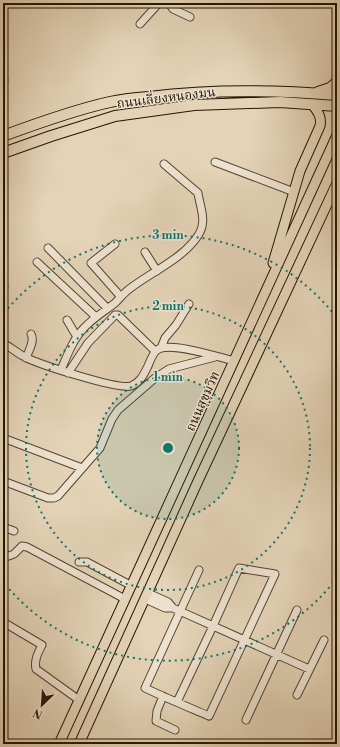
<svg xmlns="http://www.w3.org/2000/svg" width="340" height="747" font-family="'Libre Bodoni','Noto Serif Thai',serif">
	<rect width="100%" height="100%" fill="#e4d3b7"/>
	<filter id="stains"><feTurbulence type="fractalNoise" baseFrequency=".005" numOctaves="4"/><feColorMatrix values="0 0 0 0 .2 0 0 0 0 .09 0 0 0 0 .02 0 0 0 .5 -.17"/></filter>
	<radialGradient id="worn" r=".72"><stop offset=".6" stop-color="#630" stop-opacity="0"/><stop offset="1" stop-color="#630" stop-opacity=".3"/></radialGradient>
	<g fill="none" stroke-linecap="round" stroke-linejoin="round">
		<defs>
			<path id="minor" d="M169,3L173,9L190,17
				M140,24L159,3
				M3,79L4,80
				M215,162L294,192
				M115,244L91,263L121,297
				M48,248L107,308
				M145,252L157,271
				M37,262L96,317
				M3,285L4,286
				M67,320L77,337
				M3,343C10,347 16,352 23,356C37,364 119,390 131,386C140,383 144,374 148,366C150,361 153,353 157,350C170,341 218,357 234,361
				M161,348L165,338L176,325L189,304
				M26,358C29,350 35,341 31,334
				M61,370C67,356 73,339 84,328C93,318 105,311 115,303C119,299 123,294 128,290C149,273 185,258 199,234C207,221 200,207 198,193L164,164
				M68,373L88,343L115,315H118L155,351
				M3,438L82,468
				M3,481L48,498H54L58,496L100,448L112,419L118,410L155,378L169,369L215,357
				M3,527L14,531
				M3,558L14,554L22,546L27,547L125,599
				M79,562H87L132,586
				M148,593L168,602L173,608L309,669
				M145,599L165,608H173
				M3,622L42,645C38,653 34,660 36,669L79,700
				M297,695L324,640
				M163,696L157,711L156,721L175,730
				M177,702L213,626L239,568L275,574L209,716C188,707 166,698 145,688L199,570
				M246,720L297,610"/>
			<path id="major" d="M273,263L300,171L320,126C322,117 318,112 312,104
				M59,744L337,135
				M79,744L198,481L337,183"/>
			<path id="highway" d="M318,92L330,88L337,82
				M3,136C38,123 74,110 110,102C123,99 136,98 149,97C212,89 274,90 337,95
				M3,153L51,136L115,116L194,105L280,102L337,106"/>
		</defs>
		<use href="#minor" stroke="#54442e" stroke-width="9"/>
		<use href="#major" stroke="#241501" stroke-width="11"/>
		<use href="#highway" stroke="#241501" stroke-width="12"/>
		<use href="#minor" stroke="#ede2d0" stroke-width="7"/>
		<use href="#major" stroke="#e4d3b7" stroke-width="9"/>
		<use href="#highway" stroke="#e4d3b7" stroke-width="10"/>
	</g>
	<circle cx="168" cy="448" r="71" fill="#0f766e" fill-opacity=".12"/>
	<g fill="none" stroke="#0f766e" stroke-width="2" stroke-dasharray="2 4">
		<circle cx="168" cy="448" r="71"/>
		<circle cx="168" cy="448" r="142"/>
		<path d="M337 578A213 213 0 0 1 4 583M4 313A213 213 0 0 1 337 318"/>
	</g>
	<g text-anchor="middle" stroke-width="3" stroke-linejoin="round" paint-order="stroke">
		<g font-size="13" fill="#241501" stroke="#ede2d0">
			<text transform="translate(166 97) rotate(-7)" y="5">ถนนเลี่ยงหนองมน</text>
			<text transform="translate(202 401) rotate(-66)" y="5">ถนนสุขุมวิท</text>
		</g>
	</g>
	<circle cx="168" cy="448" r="6" fill="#0f766e" stroke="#ede2d0" stroke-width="2"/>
	<g font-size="12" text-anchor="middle" font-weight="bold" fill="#0f766e" stroke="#ede2d0" stroke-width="3" stroke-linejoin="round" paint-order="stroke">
		<text x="168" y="239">3 min</text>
		<text x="168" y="310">2 min</text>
		<text x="168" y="381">1 min</text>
	</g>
	<rect width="340" height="747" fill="none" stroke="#e4d3b7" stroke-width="16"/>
	<rect x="4" y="4" width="332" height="739" fill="none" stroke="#241501" stroke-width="2"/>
	<rect x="8" y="8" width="324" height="731" fill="none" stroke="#241501"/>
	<g transform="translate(42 705) rotate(205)" stroke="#ede2d0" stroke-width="3" paint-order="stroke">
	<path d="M0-3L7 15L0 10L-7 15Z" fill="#241501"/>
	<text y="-6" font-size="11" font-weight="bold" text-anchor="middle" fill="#241501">N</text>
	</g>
	<rect width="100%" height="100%" filter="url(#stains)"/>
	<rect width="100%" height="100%" fill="url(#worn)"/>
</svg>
